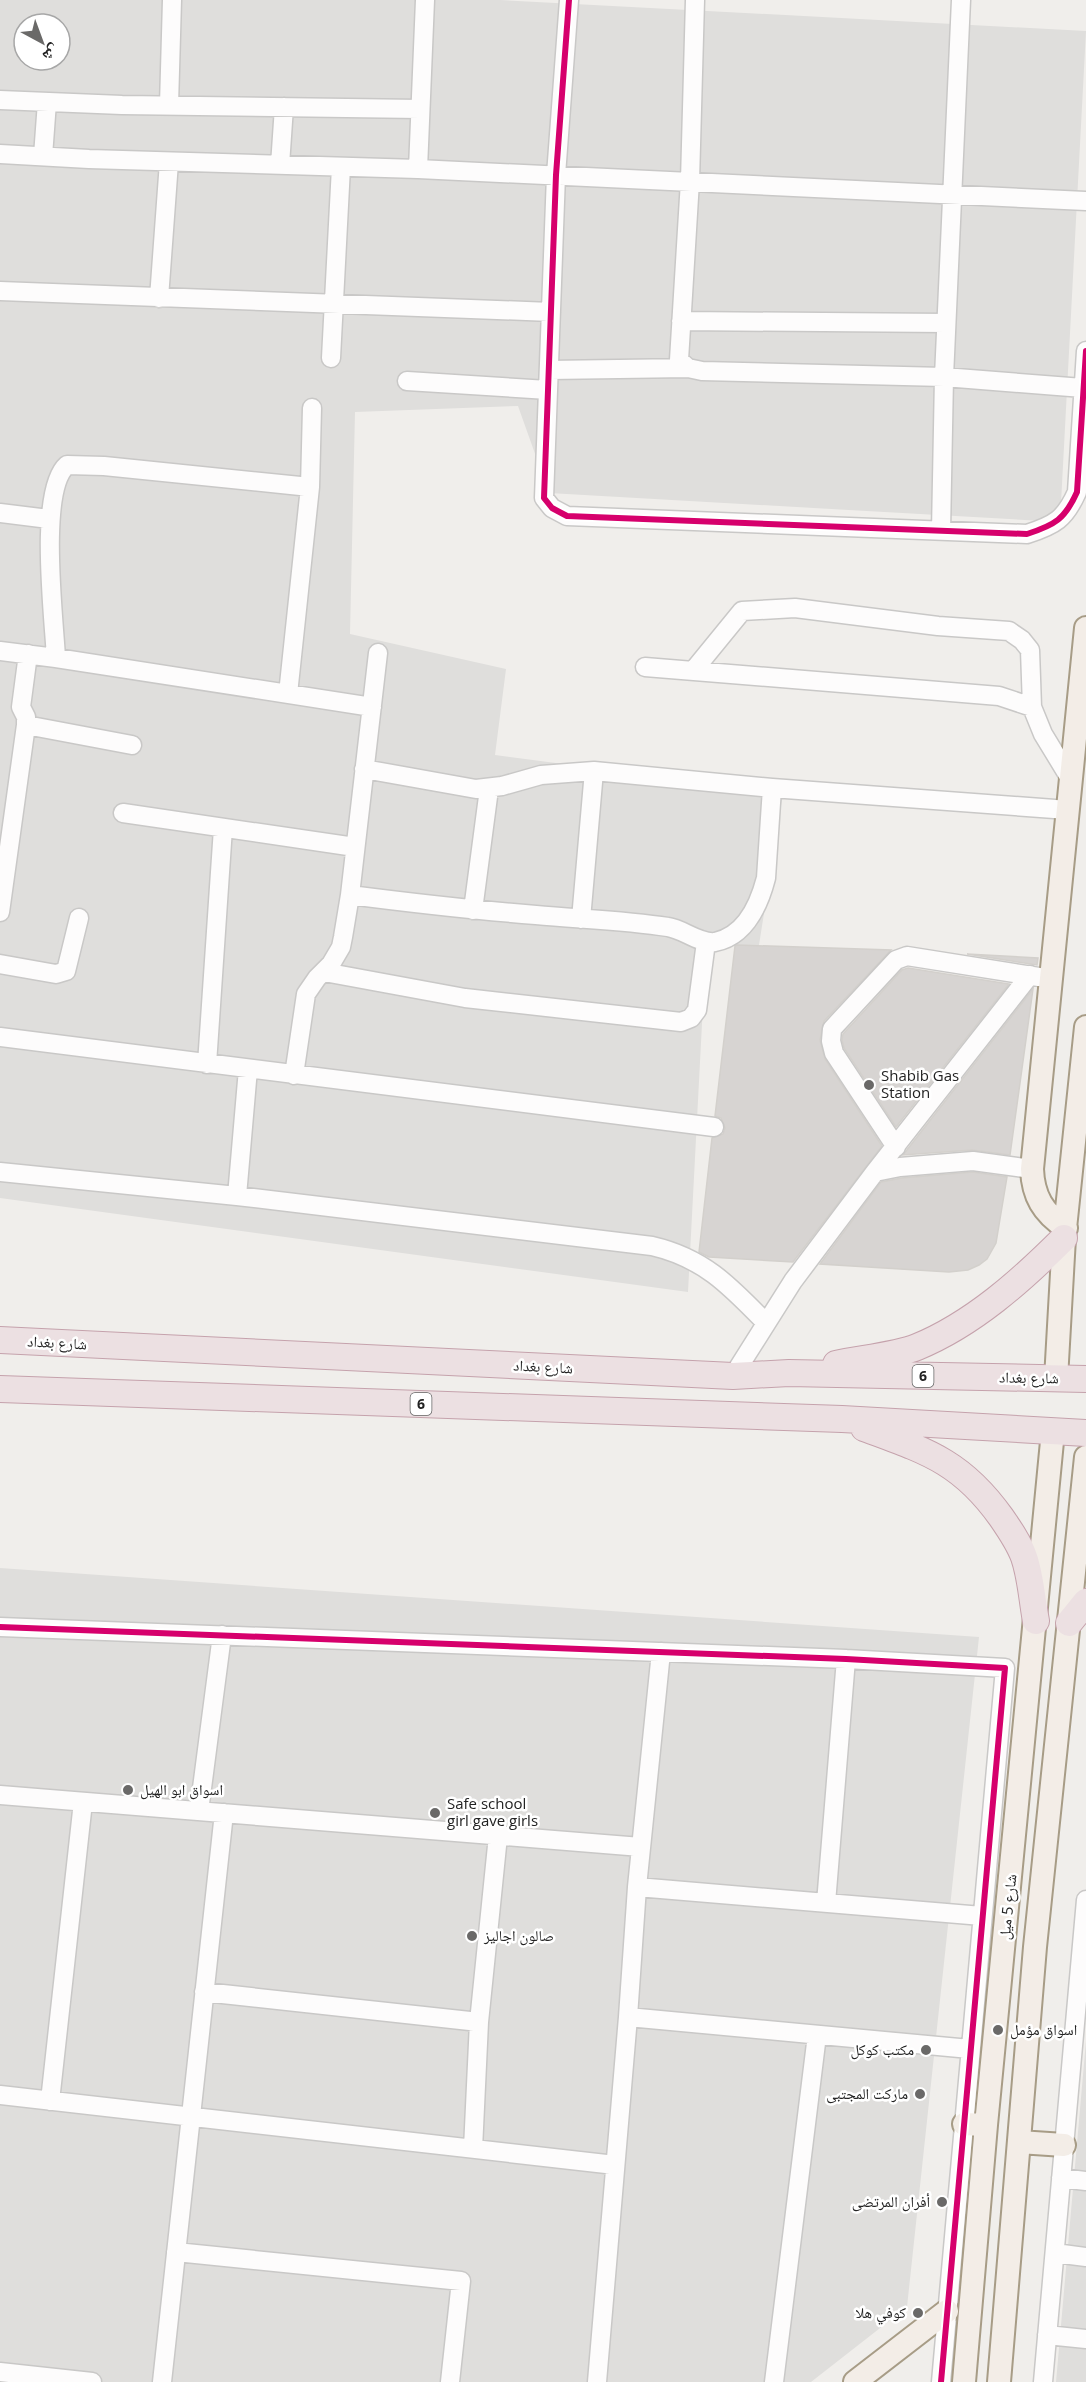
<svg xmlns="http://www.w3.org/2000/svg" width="1086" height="2382" font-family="'Open Sans','Noto Naskh Arabic',sans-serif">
	<rect width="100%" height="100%" fill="#f0eeeb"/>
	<path fill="#dfdedc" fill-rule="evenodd" d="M0,0H500L1086,31L1060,522L549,493L518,406L355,412L350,634L506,669L495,755L715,784L782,799L759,945L706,947L688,1292L0,1198ZM24,24H60V60H24Z
		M0,1568L979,1637L907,2307L811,2382H0Z
		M1086,2041V2382H1056Z"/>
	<path fill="#d7d4d2" stroke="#d3d0cc" stroke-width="1.5" d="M737,945L891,950L824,1021L820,1040L825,1059L882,1146L793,1262L709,1257L699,1252L712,1138L723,1134L725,1128L721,1118L715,1116L735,946Z
		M967,954L1038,958L1037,965Z
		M908,968L1009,984L896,1127L844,1048L842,1040L843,1034L902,970Z
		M1033,989L1010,1155L972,1150L903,1155Z
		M973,1172L1007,1177L996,1243L987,1259L979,1265L968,1270L949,1272L820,1264L881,1182L902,1178Z"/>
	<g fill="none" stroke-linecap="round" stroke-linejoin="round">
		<defs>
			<path id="minor" d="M569,0L556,175L544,498L552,508L567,516L1027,534C1055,525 1065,519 1077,492L1086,351
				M695,0L690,181L679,360L688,368L702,371L944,377L1083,388
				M0,100L122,105L420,109
				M169,105L172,0
				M0,154L89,159L418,169L1086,201
				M43,156L47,102
				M280,165L284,107
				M418,169L425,0
				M0,291L551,312
				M159,298L169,162
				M681,321L946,323
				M331,358L341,167
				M549,370L688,368
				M407,381L548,390
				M0,513L49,519
				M941,531L944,377L961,0
				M0,651L56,658L372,707
				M56,658C54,618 38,490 67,465L104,466L310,487
				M645,667L999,696L1032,707L1043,734L1071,780
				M693,671L742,611L795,608L938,626L1009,631L1022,640L1030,650L1032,707
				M288,694L310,487L312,408
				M26,725L132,745
				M364,769L476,789L502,786L541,775L594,771L772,788L1068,810
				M123,813L355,847
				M350,895C412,903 474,910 536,915C579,919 624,920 668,927C683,929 699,944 715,942C745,936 759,905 766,878L772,788
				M473,910L489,789
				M0,912L26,725V717L21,707L28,654
				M581,919L594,771
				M0,964L56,974L66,971L79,918
				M324,972L465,998L681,1022L691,1018L697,1010L706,942
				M0,1037L714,1127
				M207,1064L223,828
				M294,1075L306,994L317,978L331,964L341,947L343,937L350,895L378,653
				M896,1147L834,1053L831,1041L832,1029L896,960L907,956L1039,977
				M0,1172L237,1196L652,1246C704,1258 730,1286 766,1323
				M875,1172L900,1167L973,1161L1032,1169
				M237,1196L248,1069
				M733,1376L793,1281L875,1172L1030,975
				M0,1627L846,1659L1005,1668L941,2382
				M0,1795L641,1847
				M199,1811L222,1635
				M637,1887L982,1916
				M826,1903L846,1659
				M204,1992L479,2022
				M628,2017L970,2049
				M0,2095L615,2165
				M50,2101L83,1802
				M473,2149L479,2022L498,1836
				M1061,2178L1086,2181
				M176,2252L461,2281L450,2382
				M1055,2253L1086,2257
				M1047,2335L1086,2339
				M0,2372L92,2382
				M162,2382L224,1813
				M597,2382L628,2017L637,1887L661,1652
				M774,2382L817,2035
				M1043,2382L1086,1900"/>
			<path id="major" d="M1066,1228C1043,1213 1033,1196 1032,1169L1086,628
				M1056,1379L1064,1238L1086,1027
				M964,2124L986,2125
				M1019,2142L1064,2145
				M855,2382L947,2311
				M964,2382L986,2125L1053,1431
				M999,2382L1035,1947L1086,1457"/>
			<path id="highway" d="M0,1340L733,1376L789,1373L1086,1379
				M836,1364C859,1359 898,1355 917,1347C973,1324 1022,1280 1064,1238
				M0,1389L842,1419L1086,1433
				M864,1428C926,1451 961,1461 1001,1517C1010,1530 1019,1543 1024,1557C1031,1577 1032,1600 1036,1621
				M1069,1623L1086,1602"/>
		</defs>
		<use href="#minor" stroke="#c9c8c7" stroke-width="21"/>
		<use href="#major" stroke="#a79c86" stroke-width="26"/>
		<use href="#highway" stroke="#c5a2ac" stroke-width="28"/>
		<use href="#minor" stroke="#fdfcfc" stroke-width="18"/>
		<use href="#major" stroke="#f3ede7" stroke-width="22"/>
		<use href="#highway" stroke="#ece0e2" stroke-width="26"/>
		<defs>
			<path id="cycleway" d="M569,0L556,175L544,498L552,508L567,516L1027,534C1055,525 1065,519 1077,492L1086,351
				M0,1627L846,1659L1005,1668L941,2382"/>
		</defs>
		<use href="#cycleway" stroke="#fff" stroke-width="10"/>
		<use href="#cycleway" stroke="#d6006c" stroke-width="6"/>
	</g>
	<g fill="#6a6968" stroke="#fff" stroke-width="2">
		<circle cx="869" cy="1085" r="6"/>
		<circle cx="128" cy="1790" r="6"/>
		<circle cx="435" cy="1813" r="6"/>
		<circle cx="472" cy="1936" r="6"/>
		<circle cx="998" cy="2030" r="6"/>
		<circle cx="926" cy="2050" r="6"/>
		<circle cx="920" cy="2094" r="6"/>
		<circle cx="942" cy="2202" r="6"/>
		<circle cx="918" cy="2313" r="6"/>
	</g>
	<g text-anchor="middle" stroke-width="5" stroke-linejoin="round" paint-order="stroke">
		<g fill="#fff" stroke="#646464" stroke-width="1.5">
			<rect x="912.5" y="1365" width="21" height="22" rx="4.5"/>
			<rect x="410.5" y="1393" width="21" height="22" rx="4.5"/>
		</g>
		<g font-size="14" font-weight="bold" fill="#222">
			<text x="923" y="1381">6</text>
			<text x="421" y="1409">6</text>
		</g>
		<g font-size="15" fill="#222" stroke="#fff" text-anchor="start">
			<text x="881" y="1081">Shabib Gas<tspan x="881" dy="17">Station</tspan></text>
			<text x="140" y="1795">اسواق ابو الهيل</text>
			<text x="447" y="1809">Safe school<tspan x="447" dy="17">girl gave girls</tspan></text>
			<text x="484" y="1941">صالون اجاليز</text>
			<text x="1010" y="2035">اسواق مؤمل</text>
			<text x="914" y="2055" text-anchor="end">مكتب كوكل</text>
			<text x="908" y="2099" text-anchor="end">ماركت المجتبى</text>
			<text x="930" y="2207" text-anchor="end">أفران المرتضى</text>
			<text x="906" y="2318" text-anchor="end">كوفي هلا</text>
		</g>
		<g font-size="15" fill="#222" stroke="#fff">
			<text transform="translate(57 1343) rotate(3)" y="5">شارع بغداد</text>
			<text transform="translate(543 1367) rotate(3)" y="5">شارع بغداد</text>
			<text transform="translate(1029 1378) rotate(1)" y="5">شارع بغداد</text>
			<text transform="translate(1008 1907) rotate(-84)" y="5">شارع 5 ميل</text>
		</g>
	</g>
	<g transform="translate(42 42) rotate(139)"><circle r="28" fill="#ffffff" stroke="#a7a7a7" stroke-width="1.5"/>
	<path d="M0-4.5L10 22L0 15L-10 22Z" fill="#6a6968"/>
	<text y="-9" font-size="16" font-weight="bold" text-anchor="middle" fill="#222222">ش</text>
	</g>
</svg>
